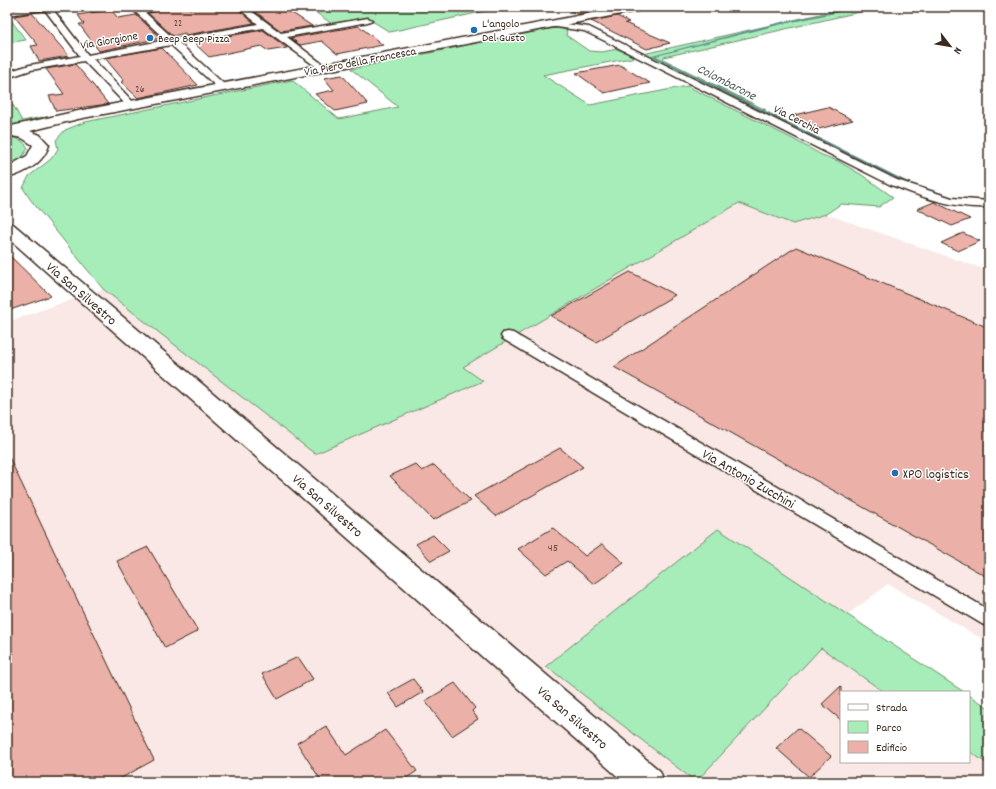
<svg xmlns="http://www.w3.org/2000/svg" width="996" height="789" font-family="Dekko,sans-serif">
	<rect width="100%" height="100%" fill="#fff"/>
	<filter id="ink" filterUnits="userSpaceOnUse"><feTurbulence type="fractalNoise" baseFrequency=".025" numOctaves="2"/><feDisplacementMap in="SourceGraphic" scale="8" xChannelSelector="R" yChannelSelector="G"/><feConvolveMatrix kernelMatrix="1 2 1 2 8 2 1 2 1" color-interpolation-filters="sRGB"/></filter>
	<g filter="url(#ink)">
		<path fill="#f9e8e5" d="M739,203L793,224L826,214L989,271V643L888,584L847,615L718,529L546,666L696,782H7V322L103,289L315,454L483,380L463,367Z
			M821,648L884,692H841V762H969V751L989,765V782H697Z"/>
		<path fill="#a6edb9" stroke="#708c6c" d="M308,7H504L390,32L367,18L332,24Z
			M851,7H872L868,10L664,57L663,59L766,110L754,109L643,54Z
			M7,15L26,40L7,43Z
			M557,28L566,30L567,32L566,35L589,51L602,52L617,49L636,57L543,75L590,105L687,86L791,138L822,155L838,161L862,175L893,197L879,207L841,204L826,214L793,224L739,203L463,367L483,381L315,454L103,289L30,199L23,188L29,176L51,159L58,149L56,140L65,130L85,122L292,80L339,119L398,107L351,69L546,29Z
			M13,105L22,121L43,117L44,121L7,128V107Z
			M7,137C16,138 24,140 28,148L21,159L7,167Z
			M718,529L964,692H884L821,648L696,782L546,666Z
			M969,695L989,708V765L969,751Z"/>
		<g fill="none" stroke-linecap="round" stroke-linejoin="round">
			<path fill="#618b89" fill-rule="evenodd" d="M858,7H863L778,25L656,56L910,183V185H908L652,56L778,23Z
				M989,198V200L976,203L974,202L975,201Z"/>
		</g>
		<path fill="#ebb1a8" stroke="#3b2a1e" d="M154,7H188L190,9L200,7H236L254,23L186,35L185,33L173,36L148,13L158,11Z
			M249,7H283L312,26L281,31Z
			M563,7H598L603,9L577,14Z
			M108,10L112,11L118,18L136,15L161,38L99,51L79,24H84L78,15Z
			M32,13L69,56L39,61L31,46L38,45L14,16Z
			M617,16L629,22L625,23L670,43L647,49L591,21Z
			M359,26L383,45L337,54L322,41L300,45L291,38Z
			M263,30L287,48L268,51L261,46L209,57L193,42Z
			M162,48L198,85L138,98L121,82L124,81L105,58Z
			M75,64L93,85L108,104L56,111L49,96L64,94L46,69Z
			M620,65L650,83L604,93L576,73Z
			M342,75L368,104L335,111L315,94L334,90L324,78Z
			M828,107L853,120L819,129L794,115Z
			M934,202L970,219L952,226L917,209Z
			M963,233L980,241L958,251L941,243Z
			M796,247L989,328V578L614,367Z
			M7,253L51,296L7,311Z
			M630,272L675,295L596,342L551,316Z
			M560,448L583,467L496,516L474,496Z
			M7,453L154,760L114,782H7Z
			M415,464L422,471L434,465L471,501L433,520L390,476Z
			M553,528L585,556L602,544L624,563L594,584L567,561L546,574L518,549Z
			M433,535L449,551L431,561L416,544Z
			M148,547L198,631L165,648L117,561Z
			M298,657L313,679L277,699L262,674Z
			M413,679L423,692L398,707L388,693Z
			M455,683L475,708L472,711L478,719L452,736L425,701Z
			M841,686V720L822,704Z
			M326,726L346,755L385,730L417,771L401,782H322L297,743Z
			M798,728L831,756L809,777L776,748Z"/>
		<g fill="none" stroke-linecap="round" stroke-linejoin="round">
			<defs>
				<path id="minor" d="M32,7H51L88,55L166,40L130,7H139L174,39L258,24L237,7H246L281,33L368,18L372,20L368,22L287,37L325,66V70L322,71L263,28L179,43L225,85L227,87L222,90L219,89L171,45L93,59L134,103L136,105L134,107H128L84,61L31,70L7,78V72L30,65L80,56L45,10L7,15V11Z
					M550,22L589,27L897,180L952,198L989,201V207C953,209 922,197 889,184L601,39L584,31L550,26Z
					M508,332L513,333L989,610V627L982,624L503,339L501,336L503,333Z"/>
				<path id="primary" d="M624,7H648L642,10L78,119L30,131L40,135L49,145C43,164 25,173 7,178V167L27,156L33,145L22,138L7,135V127L78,111Z
					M7,223L13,224L660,771L664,782H624L7,237Z"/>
			</defs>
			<use href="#minor" stroke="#3b2a1e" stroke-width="3"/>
			<use href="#primary" stroke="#3b2a1e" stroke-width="3"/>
			<use href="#minor" fill="#fff" fill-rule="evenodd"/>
			<use href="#primary" fill="#fff" fill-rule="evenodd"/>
		</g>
	</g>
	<g fill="#1f6fb2" stroke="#fff" stroke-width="1.5">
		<circle cx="474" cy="30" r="4"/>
		<circle cx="150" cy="38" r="4"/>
		<circle cx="895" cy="473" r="4"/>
	</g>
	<g text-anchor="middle" stroke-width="3" stroke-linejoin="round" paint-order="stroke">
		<g font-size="10" fill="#674c40">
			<text x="178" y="26">22</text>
			<text x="140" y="92">26</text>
		</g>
		<g font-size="12" fill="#3b2a1e" stroke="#fff" text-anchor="start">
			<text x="482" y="27">L'angolo<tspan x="482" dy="14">Del Gusto</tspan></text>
			<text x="158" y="42">Beep Beep Pizza</text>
		</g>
		<g font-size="12" fill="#3b2a1e" stroke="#fff">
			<text transform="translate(109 40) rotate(-10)" y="4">Via Giorgione</text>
			<text transform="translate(360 61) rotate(-11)" y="4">Via Piero della Francesca</text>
			<text transform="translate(797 119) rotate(27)" y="4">Via Cerchia</text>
		</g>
		<g font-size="12" fill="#674c40">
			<text x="553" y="551">45</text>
		</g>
		<g font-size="13" font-style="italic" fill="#4e5a54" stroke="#fff">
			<text transform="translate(727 81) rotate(27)" y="5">Colombarone</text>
		</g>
		<g font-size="14" fill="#3b2a1e" stroke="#fff">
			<text transform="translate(82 293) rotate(41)" y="5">Via San Silvestro</text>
			<text transform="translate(749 478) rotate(30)" y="5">Via Antonio Zucchini</text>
			<text transform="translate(328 505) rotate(41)" y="5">Via San Silvestro</text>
			<text transform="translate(573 717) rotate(41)" y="5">Via San Silvestro</text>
		</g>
		<g font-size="14" fill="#3b2a1e" stroke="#fff" text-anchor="start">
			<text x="903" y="478">XPO logistics</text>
		</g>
	</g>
	<rect width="996" height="789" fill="none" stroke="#fff" stroke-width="24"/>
	<rect x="12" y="12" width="972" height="765" fill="none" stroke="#3b2a1e" stroke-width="1.5" filter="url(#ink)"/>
	<rect x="840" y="691" width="130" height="72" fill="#ffffff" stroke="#b1aaa5"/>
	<rect x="848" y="704" width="20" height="6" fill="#ffffff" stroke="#b1aaa5"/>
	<text x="876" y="711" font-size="12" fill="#3b2a1e">Strada</text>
	<rect x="848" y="721" width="20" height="12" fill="#a6edb9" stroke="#b1aaa5"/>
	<text x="876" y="731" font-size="12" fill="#3b2a1e">Parco</text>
	<rect x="848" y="741" width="20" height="12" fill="#ebb1a8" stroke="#b1aaa5"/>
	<text x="876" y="751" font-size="12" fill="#3b2a1e">Edificio</text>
	<g transform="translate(950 46) rotate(121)" stroke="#ffffff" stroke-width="3" paint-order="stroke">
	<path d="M0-3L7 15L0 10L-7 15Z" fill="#3b2a1e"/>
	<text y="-6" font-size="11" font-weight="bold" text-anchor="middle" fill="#3b2a1e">N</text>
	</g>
</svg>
